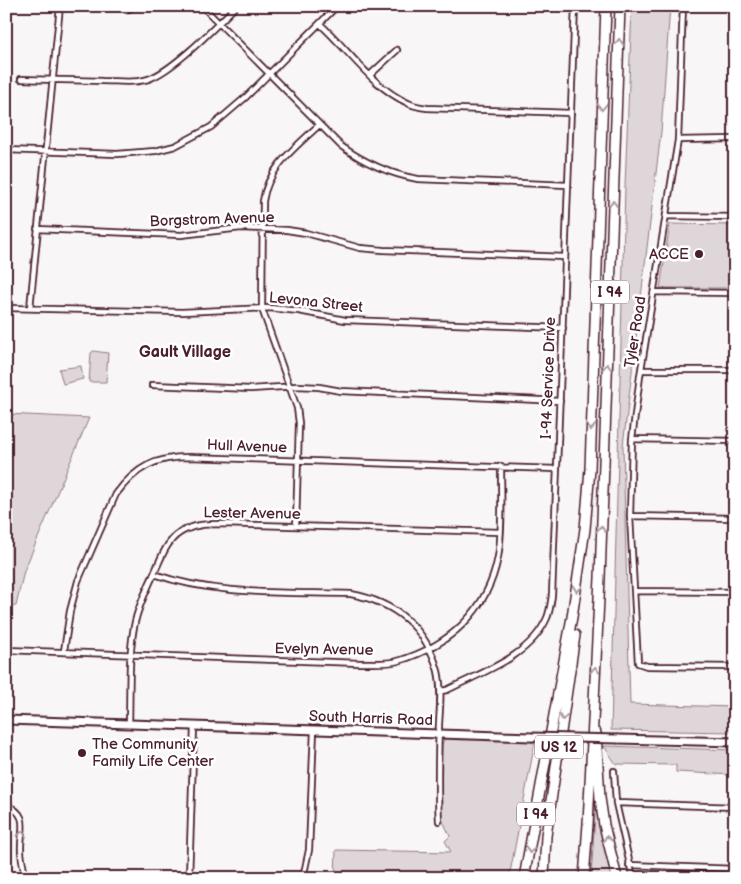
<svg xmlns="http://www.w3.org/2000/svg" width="741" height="884" font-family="'Balsamiq Sans',sans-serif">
	<rect width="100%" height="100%" fill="#f8f6f7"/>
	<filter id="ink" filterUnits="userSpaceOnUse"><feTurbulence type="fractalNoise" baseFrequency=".02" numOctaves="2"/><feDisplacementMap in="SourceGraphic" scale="10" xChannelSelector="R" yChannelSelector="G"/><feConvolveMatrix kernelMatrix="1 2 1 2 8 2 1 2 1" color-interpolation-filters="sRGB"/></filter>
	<g filter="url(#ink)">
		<path fill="#ded6d9" stroke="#947a82" d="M632,6H670L661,132L623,446L630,704L735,707V732L611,730L625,186Z
			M670,224L735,225V288H660Z
			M93,351L108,353L106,382H89L91,353Z
			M81,366L83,379L63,384L59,369Z
			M6,414L89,418L32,552L24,571L16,606H6Z
			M445,738L496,739L535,742L509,878H322L325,874L335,875L336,850L451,852L445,841L450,836L442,819L441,809L442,744Z
			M604,746L735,750V775L676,772V765L616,764Z
			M596,798L612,878H591Z"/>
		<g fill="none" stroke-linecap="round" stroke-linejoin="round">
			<defs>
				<path id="street" d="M202,6L341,146C365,163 389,174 418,179L568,185
					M683,6L678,140L640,376L632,439L630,516L638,663L647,666L735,667
					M127,10L134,6
					M320,24C349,50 372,87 408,103C413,106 420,107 427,108L571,113
					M370,75L397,50
					M21,79C48,80 75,80 102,81C118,81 136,84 151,78C177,67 215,27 236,6
					M678,140L735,139
					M6,150L117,154L155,151L175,146L211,127L246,97L337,6
					M666,216L735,217
					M37,229L181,235L241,228L287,230L306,233L360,248L383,250L565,257
					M654,292L735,293
					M6,308L182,312L269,308L299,311L345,320L563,328
					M30,308L60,6
					M641,370H735
					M152,385L251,389L297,386L319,387L341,391L560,401
					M632,439L735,441
					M630,516L735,518
					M296,526L299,423L297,408L262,309L263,201C268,167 296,147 319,125
					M154,574C216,596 285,592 351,594C394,602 426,627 438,671C442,688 440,707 439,724C438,756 437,789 439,821
					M634,591L735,592
					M6,650L360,663C373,663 387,664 398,661C449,646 488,611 498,557C503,529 501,495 501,466
					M64,651L70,611L78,581L116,494C136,467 156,457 189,457L557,469
					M441,691L447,690C482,672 530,657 547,618C550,611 551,602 552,595L575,6
					M129,724C130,692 128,653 135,622C139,603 149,586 156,569C163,553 169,537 185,530C197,524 209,524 222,524L500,532
					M614,771L616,803L633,878
					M616,803L735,807
					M6,805C31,815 20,830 21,850C21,859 24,868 25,878
					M629,865L735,869
					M189,878L194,726
					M303,878L309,850L314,730"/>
				<path id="secondary" d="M6,720L531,737
					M618,739L735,742"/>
				<path id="highway" d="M596,733L600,798L604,825L617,878
					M524,878L572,617L585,529L590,469L606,6
					M544,878L546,836L575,635
					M584,878L588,824L600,578L620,6"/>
			</defs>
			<use href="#street" stroke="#4a1f2b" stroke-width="8"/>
			<use href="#secondary" stroke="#4a1f2b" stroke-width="11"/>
			<use href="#highway" stroke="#4a1f2b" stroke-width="12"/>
			<use href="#street" stroke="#fff" stroke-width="4.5"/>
			<use href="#secondary" stroke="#fff" stroke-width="7"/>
			<use href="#highway" stroke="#fff" stroke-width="9"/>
			<defs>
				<path id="secondary-bridge" d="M531,737L618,739"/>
			</defs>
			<use href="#secondary-bridge" stroke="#4a1f2b" stroke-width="11" stroke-linecap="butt"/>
			<use href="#secondary-bridge" stroke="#fff" stroke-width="7"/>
		</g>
		<defs><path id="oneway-chevron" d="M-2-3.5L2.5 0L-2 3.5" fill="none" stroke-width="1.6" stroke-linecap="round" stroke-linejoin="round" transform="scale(1.25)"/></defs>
		<g stroke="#ae9aa0">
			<use href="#oneway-chevron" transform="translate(619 42) rotate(-88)"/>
			<use href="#oneway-chevron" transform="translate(602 107) rotate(92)"/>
			<use href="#oneway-chevron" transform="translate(613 204) rotate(-88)"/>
			<use href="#oneway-chevron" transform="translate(607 367) rotate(-88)"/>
			<use href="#oneway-chevron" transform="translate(591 427) rotate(92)"/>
			<use href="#oneway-chevron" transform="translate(601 529) rotate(-88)"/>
			<use href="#oneway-chevron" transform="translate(577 589) rotate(99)"/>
			<use href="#oneway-chevron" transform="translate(595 670) rotate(-87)"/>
			<use href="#oneway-chevron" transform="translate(563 717) rotate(98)"/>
			<use href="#oneway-chevron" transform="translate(22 834) rotate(-83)"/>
			<use href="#oneway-chevron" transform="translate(607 839) rotate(-102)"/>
			<use href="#oneway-chevron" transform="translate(530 850) rotate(101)"/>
		</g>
	</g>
	<g fill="#4a1f2b" stroke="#fff" stroke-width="2">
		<circle cx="699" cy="254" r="5"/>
		<circle cx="82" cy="753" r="5"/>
	</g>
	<g text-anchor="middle" stroke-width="5" stroke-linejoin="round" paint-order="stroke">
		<g fill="#fff" stroke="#80626b" stroke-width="1">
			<rect x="591" y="280.5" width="38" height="23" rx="4"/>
			<rect x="535" y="735.5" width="48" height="23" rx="4"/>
			<rect x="517" y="802.5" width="38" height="23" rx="4"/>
		</g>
		<g font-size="14" font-weight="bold" fill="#4a1f2b">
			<text x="610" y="297">I 94</text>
			<text x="559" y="752">US 12</text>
			<text x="536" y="819">I 94</text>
		</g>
		<g font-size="15" fill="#4a1f2b" stroke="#fff">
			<text transform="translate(212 219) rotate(-2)" y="5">Borgstrom Avenue</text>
			<text transform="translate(316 302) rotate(6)" y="5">Levona Street</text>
			<text transform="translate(635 332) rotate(-81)" y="5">Tyler Road</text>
			<text transform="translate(548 378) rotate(-88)" y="5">I-94 Service Drive</text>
			<text transform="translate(247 446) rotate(2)" y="5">Hull Avenue</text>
			<text transform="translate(252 513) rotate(1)" y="5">Lester Avenue</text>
			<text transform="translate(324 649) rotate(1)" y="5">Evelyn Avenue</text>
			<text transform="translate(371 718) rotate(2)" y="5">South Harris Road</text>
		</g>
		<g font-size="15" fill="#4a1f2b" stroke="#fff" text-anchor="end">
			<text x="689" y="259">ACCE</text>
			<text x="92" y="749" text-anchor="start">The Community<tspan x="92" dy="17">Family Life Center</tspan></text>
		</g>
		<g font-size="16" font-weight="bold" fill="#4a1f2b" stroke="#fff">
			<text x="185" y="357">Gault Village</text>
		</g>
	</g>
	<rect width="741" height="884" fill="none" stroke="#fff" stroke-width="25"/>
	<rect x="12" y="12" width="716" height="859" fill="none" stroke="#4a1f2b" stroke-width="2" filter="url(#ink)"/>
</svg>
